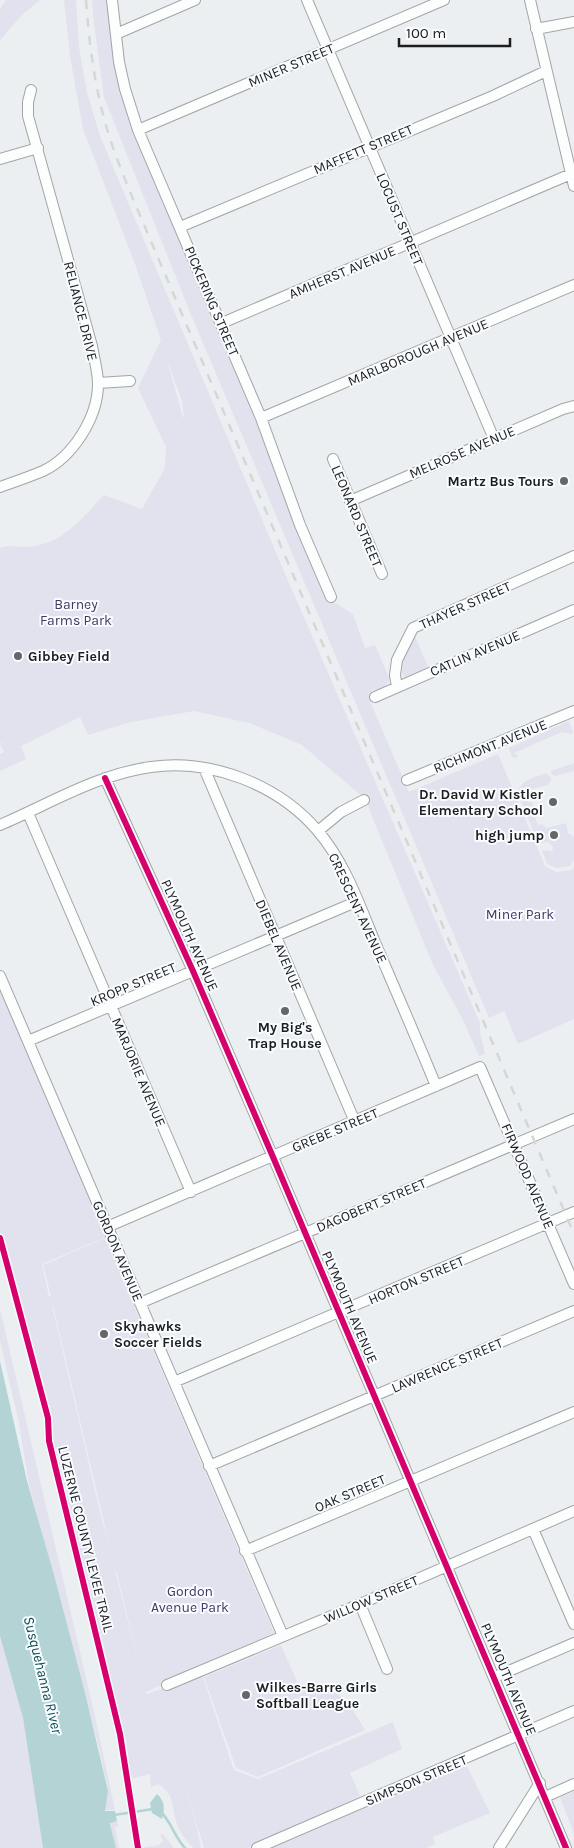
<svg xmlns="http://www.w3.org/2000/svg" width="574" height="1848" font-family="Karla,sans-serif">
	<rect width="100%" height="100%" fill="#eceff1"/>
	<path fill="#e2e1ee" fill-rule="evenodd" d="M6,0H40L22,15L0,40V9Z
		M64,0H76L79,47L87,93L100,136L283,569L480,1023V1032L485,1054L479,1056L462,1018L433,965L365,799L302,745L249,723L194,711L131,722L88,735L80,717L21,746L26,759L0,771V754L4,752L0,745L6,741L0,744V548C12,544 22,549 34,546C66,541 83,517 104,495L142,509L165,468L166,447L138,388L161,340L135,264L83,129L70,56ZM166,357L182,401L184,417H183Z
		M92,0H106L114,59L121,93L236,369L299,532L327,598L353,614L365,648L375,645L390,680L384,688L372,690L370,694L369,699L409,792L498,754L545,866L556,872L572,870L574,866V1019L518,1044L504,1011L489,1018L192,317L104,97L94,24Z
		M414,634L428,667L405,677C394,665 408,646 414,634Z
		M569,721L573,733L572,734L562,732L514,753L518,756L517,758L512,757L509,748Z
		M574,763V771L554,776L551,773V771Z
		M546,773L552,778L548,785L527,790L529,802H532L537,823L539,825L542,824L547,828L566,823L568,833L574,837V860L570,866L557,868L547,864L542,850L543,849L544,851L548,850L551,852L553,849L552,845L547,842L542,843L537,840L518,793C520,780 535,777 546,773Z
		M0,990L106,1237L42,1264L49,1297L51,1296L43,1265L105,1238L274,1633L146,1692L161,1729L147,1694L202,1674L234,1770L258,1779L393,1722L402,1749L350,1773L360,1796L248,1848H204L183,1779L196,1824L201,1848H193C187,1841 178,1831 176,1821C171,1804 175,1795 158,1784L151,1787L150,1774L129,1779L57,1464L49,1415L21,1302L0,1232ZM52,1305L54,1310L109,1544L101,1516ZM115,1569L117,1573L142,1677L115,1570Z
		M0,1309L94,1712L115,1810H105L108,1790L99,1748L29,1485L19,1423L0,1341Z
		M0,1636L23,1718L43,1848H0Z
		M281,1645L301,1691L308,1689L334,1690L351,1707L365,1730L258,1777L236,1768L204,1677Z
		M466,1764L490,1813L433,1837L435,1844L426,1848H269Z
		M574,1791V1834L560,1797Z
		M117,1821L118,1827H115L119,1848H116L110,1823Z
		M163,1834L174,1848H141L159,1845L163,1841L160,1835Z"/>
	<path fill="#b3d3d4" d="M0,1361L27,1481L54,1575L85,1693L108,1791L105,1811H115L117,1821L108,1824H110L116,1848H43L23,1718L0,1636Z
		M157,1794C165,1801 165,1810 162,1819L152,1813L150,1803Z"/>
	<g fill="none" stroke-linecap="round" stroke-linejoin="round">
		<path stroke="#b3d3d4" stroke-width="2.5" d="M161,1812C172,1823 175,1838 185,1848
			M114,1815L153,1809"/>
		<defs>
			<path id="minor" d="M112,0L119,62L125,89L138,130L261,418L300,525L331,597
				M307,0L494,439
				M530,0L574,186
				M536,29L574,22
				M116,34L195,0
				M138,130L444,0
				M0,159L38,148
				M180,227L493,96L546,71
				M222,323L571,174
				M98,383L130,381
				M261,418L574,285
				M333,459L382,574
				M0,487C14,482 29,477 43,471C73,457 98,417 98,384C98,372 94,358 92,346L28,116V102L31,90
				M350,501L563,409L574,406
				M397,687L395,675L397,660L413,628L574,556
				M375,697L574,610
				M204,768L355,1122
				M105,778L193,971L273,1157L566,1848
				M407,780L574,711
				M28,813L191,1192
				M0,825C49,804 98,774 151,767C211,758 278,785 317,830C344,861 359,903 374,940C395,989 416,1037 436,1086
				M318,831L341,812L364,800
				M0,976L283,1636
				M28,1041L358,901
				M107,1227L480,1067L574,1284
				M140,1303L574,1119
				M174,1382L574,1212
				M209,1466L574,1311
				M533,1529L574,1624
				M245,1551L574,1412
				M360,1604L387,1669
				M495,1677L574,1643
				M167,1685L360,1604L574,1511
				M545,1797L574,1784
				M257,1848L574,1711
				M499,1848L540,1783"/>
		</defs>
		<use href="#minor" stroke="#a2a4a5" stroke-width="12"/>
		<use href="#minor" stroke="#fcfdfd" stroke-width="10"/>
		<path stroke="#d6d6d7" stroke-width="2.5" stroke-dasharray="9 9" stroke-linecap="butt" d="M86,0C89,42 94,82 105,122C112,148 123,174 133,199L574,1234"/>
		<defs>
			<path id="cycleway" d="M105,778L193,971L273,1157L566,1848
				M0,1238L48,1418L49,1441L120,1734L138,1848"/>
		</defs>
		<use href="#cycleway" stroke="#f9fcff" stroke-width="9"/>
		<use href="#cycleway" stroke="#d6006c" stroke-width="6"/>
	</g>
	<g fill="#656668" stroke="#f9fcff" stroke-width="2">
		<circle cx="564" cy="481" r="5"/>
		<circle cx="18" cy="656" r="5"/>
		<circle cx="553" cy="802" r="5"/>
		<circle cx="554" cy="835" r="5"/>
		<circle cx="285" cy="1011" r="5"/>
		<circle cx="104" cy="1334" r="5"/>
		<circle cx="246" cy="1695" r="5"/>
	</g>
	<g text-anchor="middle" stroke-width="4" stroke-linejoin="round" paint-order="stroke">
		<g font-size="14" fill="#1c1d1e" stroke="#f9fcff">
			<text transform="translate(291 65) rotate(-23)" y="5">MINER STREET</text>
			<text transform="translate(363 149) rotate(-23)" y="5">MAFFETT STREET</text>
			<text transform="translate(400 219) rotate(67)" y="5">LOCUST STREET</text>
			<text transform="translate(342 272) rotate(-23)" y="5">AMHERST AVENUE</text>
			<text transform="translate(212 301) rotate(67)" y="5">PICKERING STREET</text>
			<text transform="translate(81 311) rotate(76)" y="5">RELIANCE DRIVE</text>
			<text transform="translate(418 352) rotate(-23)" y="5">MARLBOROUGH AVENUE</text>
			<text transform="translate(462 452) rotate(-23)" y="5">MELROSE AVENUE</text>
			<text transform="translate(357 516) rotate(67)" y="5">LEONARD STREET</text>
			<text transform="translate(465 605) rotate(-24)" y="5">THAYER STREET</text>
			<text transform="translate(475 653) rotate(-23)" y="5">CATLIN AVENUE</text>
			<text transform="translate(490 746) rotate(-22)" y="5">RICHMONT AVENUE</text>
			<text transform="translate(358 908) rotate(65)" y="5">CRESCENT AVENUE</text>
			<text transform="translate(190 935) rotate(66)" y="5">PLYMOUTH AVENUE</text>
			<text transform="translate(279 945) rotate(67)" y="5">DIEBEL AVENUE</text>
			<text transform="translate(133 984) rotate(-23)" y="5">KROPP STREET</text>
			<text transform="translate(139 1072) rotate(67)" y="5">MARJORIE AVENUE</text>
			<text transform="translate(335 1130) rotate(-23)" y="5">GREBE STREET</text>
			<text transform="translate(528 1176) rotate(67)" y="5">FIRWOOD AVENUE</text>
			<text transform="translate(371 1205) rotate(-23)" y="5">DAGOBERT STREET</text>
			<text transform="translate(118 1251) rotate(67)" y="5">GORDON AVENUE</text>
			<text transform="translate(416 1280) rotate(-23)" y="5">HORTON STREET</text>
			<text transform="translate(350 1307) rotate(67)" y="5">PLYMOUTH AVENUE</text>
			<text transform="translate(447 1365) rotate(-23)" y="5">LAWRENCE STREET</text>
			<text transform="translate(350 1493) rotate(-23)" y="5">OAK STREET</text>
			<text transform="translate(86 1539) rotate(76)" y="5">LUZERNE COUNTY LEVEE TRAIL</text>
			<text transform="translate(371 1599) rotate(-23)" y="5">WILLOW STREET</text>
			<text transform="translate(509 1679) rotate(67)" y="5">PLYMOUTH AVENUE</text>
			<text transform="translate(416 1780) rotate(-23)" y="5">SIMPSON STREET</text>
		</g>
		<g font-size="14" font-weight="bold" fill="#1c1d1e" stroke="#f9fcff" text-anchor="end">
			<text x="554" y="486">Martz Bus Tours</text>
			<text x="28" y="661" text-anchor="start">Gibbey Field</text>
			<text x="543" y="799">Dr. David W Kistler<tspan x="543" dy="16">Elementary School</tspan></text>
			<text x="544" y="840">high jump</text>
			<text x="285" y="1032" text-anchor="middle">My Big's<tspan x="285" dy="16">Trap House</tspan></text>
			<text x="114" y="1331" text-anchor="start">Skyhawks<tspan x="114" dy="16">Soccer Fields</tspan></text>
			<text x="256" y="1692" text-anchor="start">Wilkes-Barre Girls<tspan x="256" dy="16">Softball League</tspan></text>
		</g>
		<g font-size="14" fill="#433764" stroke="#f9fcff">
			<text x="76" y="609">Barney<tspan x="76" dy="16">Farms Park</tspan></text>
			<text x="520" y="919">Miner Park</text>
			<text x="190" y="1596">Gordon<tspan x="190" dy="16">Avenue Park</tspan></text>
		</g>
		<g font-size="15" font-style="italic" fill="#0f5050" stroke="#f9fcff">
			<text transform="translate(43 1675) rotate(76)" y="5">Susquehanna River</text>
		</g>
	</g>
	<path d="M399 38v8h111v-8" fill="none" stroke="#1c1d1e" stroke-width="2.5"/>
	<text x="406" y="38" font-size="15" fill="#1c1d1e" stroke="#f9fcff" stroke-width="4" paint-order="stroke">100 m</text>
</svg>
